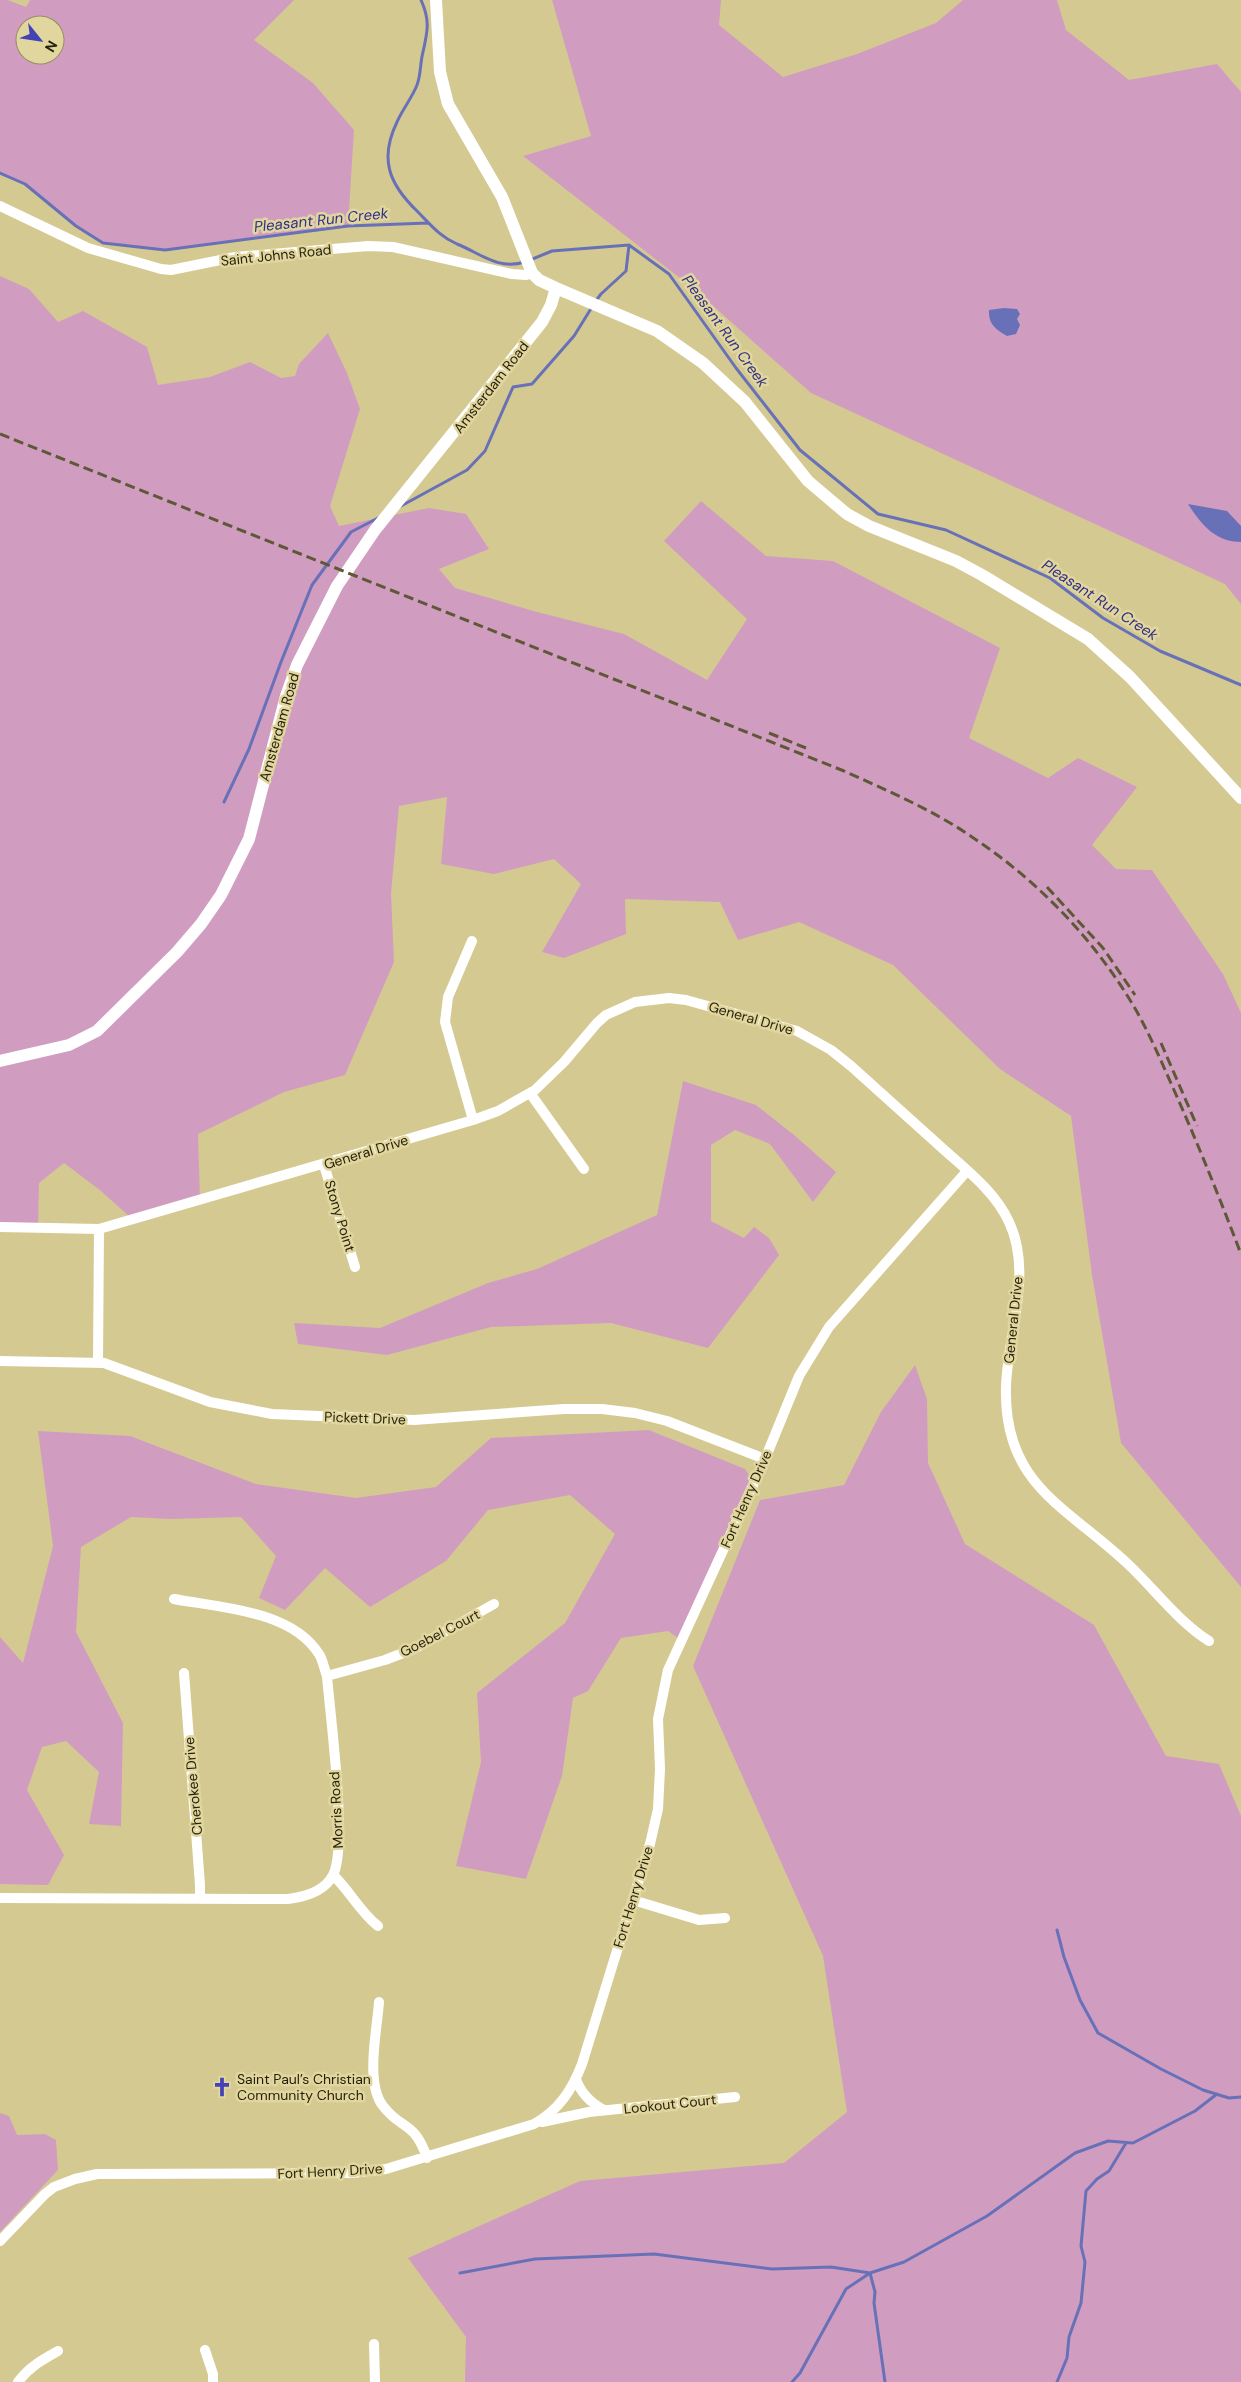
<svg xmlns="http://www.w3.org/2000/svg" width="1241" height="2382" font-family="'DM Sans',sans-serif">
	<rect width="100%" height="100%" fill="#d5c992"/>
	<path fill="#d09dc1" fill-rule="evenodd" d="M0,0H8L26,7L30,0H294L254,40L313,83L354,130L348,226L165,250L103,243L76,226L25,184L0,173ZM25,25H55V55H25Z
		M552,0H721L719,25L783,77L857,54L936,23L963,0H1057L1066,30L1129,80L1217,64L1241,92V604L1225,584L811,393L694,289L523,156L591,136Z
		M0,276L29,289L58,322L83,311L147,347L158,385L210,377L250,362L281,378L295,376L299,364L328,333L347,373L360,409L330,506L339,526L429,508L466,514L489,549L439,569L455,588L537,612L624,634L707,680L747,619L664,541L701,501L766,556L833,561L1000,648L969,738L1048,778L1078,758L1137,787L1092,845L1116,869L1152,870L1223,974L1241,1013V1587L1121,1443L1092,1275L1071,1116L1000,1069L893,965L799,922L738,940L720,902L625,899L626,934L564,958L542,952L581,884L554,859L494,874L441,864L447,797L399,806L391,893L394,962L345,1075L284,1092L198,1134L200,1200L132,1219L101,1191L64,1163L39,1183L38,1227H0Z
		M683,1081L756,1105L794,1135L836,1172L813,1202L770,1144L735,1130L711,1145V1221L744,1238L754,1227L769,1238L779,1255L708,1348L611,1323L491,1327L387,1355L298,1344L294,1323L380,1328L488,1283L537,1269L657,1215Z
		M915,1365L927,1399L928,1463L965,1544L1094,1625L1166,1756L1219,1764L1241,1816V2382H465L466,2337L408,2258L580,2181L784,2163L847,2112L823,1956L693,1666L760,1500L844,1485L881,1412Z
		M649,1430L745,1469L754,1482L681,1640L668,1631L621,1638L588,1691L573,1698L562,1776L526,1879L456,1866L481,1762L477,1693L565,1623L615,1534L570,1495L488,1510L446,1561L370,1607L325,1568L285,1610L259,1598L276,1556L241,1517L171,1519L131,1517L81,1547L76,1632L123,1723L121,1826L89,1824L99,1772L66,1741L42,1747L27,1790L64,1855L48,1885L0,1884V1637L23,1663L53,1546L38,1431L130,1436L256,1484L356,1498L436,1487L491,1438Z
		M0,2113L9,2116L17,2135L45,2134L56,2140L58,2170L0,2232Z"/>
	<path fill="#6871b8" d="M1004,308L1017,309L1020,314L1017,319L1020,325L1016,334L1007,336C996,330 988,324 989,310Z
		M1188,504L1227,511L1241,526V542C1215,542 1201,524 1188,504Z"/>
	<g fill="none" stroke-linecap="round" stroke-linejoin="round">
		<path stroke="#6871b8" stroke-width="3" d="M421,0C430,20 428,30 423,52C420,63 421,75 417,85C412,98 402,110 397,122C379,159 389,184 417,211C430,224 439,236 457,244C482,254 497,270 525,262
			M0,173L25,184L76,226L103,243L165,250L348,226L428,223
			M530,260L552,251L629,245L669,274L736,368L800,450L878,514L946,530L1050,578L1103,618L1160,651L1241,685
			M595,302L601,294L626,271L629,245
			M401,506L467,470L485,451L513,387L532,384L574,336L592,307
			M224,802L249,749L281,662L312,585L351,532L378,518
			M1057,1930L1064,1957L1080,2000L1098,2033L1161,2069L1203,2090L1229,2098L1241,2097
			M460,2273L535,2259L654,2254L772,2269L831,2267L870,2273L875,2292L874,2303L885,2382
			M792,2382L800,2373L846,2289L870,2273L904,2262L987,2216L1075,2153L1108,2141L1133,2143L1195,2111L1217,2094
			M1057,2382L1067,2358L1069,2337L1081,2303L1085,2262L1081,2246L1086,2191L1097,2179L1109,2171L1126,2143"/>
		<path stroke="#fff" stroke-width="10" d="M0,206L88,248L161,269L171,270L235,257L368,246L393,247L512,274L526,275L532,273
			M472,941L448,997L445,1022L473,1120
			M530,1093L584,1169
			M324,1165L355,1267
			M0,1227L99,1229L473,1120L498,1111L535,1090L564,1062L597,1023L606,1015L635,1002L669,998L686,1000L797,1031L831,1050L851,1066C881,1093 911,1120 941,1147C965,1169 995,1191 1009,1222C1033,1273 1008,1332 1006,1386C1003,1486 1067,1506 1130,1566C1156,1591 1178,1621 1209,1641
			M0,1361L104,1363L210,1402L272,1414L414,1420L564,1409H602L635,1413L667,1421L765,1459
			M98,1362L99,1229
			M184,1673L200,1885V1899
			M327,1676L385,1660L416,1648L494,1604
			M333,1875C350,1891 360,1912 378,1926
			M0,1898L288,1899C304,1897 325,1891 333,1875C348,1847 330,1714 327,1676C324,1669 323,1660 319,1654C291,1610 221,1608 174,1599
			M633,1900L699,1920L725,1918
			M379,2002C377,2031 365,2083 383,2106C401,2130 415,2121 427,2158
			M576,2079C581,2094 591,2103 604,2110
			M542,2122L589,2112L735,2097
			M0,2241L45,2194L54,2187L75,2179L97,2174L353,2173L386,2169L534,2124C559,2110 572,2090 582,2064L650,1844L658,1809L660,1769L658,1719L668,1670L765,1459L799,1376L829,1327L967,1171
			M374,2344L375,2382
			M205,2350L213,2374V2382
			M18,2382C29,2367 42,2360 58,2351"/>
		<path stroke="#fff" stroke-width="12" d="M436,0L440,72L448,104L502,197L532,273L539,280L556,288L657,331L703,363L745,402L808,481L847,514L869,526L956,561L982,575L1088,639L1130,677L1241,798
			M0,1061L69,1045L97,1031L177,952L201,924L221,895L249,839L286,696L297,665L337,586L375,530L542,322L551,305L556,288"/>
		<path stroke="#5f5837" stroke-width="3" stroke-dasharray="10 5" stroke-linecap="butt" d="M0,434L844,771C888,791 933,810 972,837C1037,880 1093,938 1133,1005C1149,1032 1161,1061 1174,1090C1198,1144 1220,1199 1241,1254
			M769,733L806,748
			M1047,887L1103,948L1135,995
			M1161,1043L1197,1126"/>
	</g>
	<defs>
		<symbol id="church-bare" viewBox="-9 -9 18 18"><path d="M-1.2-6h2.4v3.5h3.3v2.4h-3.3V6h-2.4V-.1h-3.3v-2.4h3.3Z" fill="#4442b7" stroke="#e2d69f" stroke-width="2.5" paint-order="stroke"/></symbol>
	</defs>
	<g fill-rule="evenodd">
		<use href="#church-bare" x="208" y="2073" width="28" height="28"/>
	</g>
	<g text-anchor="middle" stroke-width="5" stroke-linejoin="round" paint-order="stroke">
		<g font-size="14" fill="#241f09" stroke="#e2d69f">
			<text transform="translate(276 255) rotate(-6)" y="5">Saint Johns Road</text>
			<text transform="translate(491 387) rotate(-52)" y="5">Amsterdam Road</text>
			<text transform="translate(279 727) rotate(-74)" y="5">Amsterdam Road</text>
			<text transform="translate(751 1018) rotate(16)" y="5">General Drive</text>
			<text transform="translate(366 1152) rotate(-17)" y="5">General Drive</text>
			<text transform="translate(340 1216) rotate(73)" y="5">Stony Point</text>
			<text transform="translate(1013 1320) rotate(-84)" y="5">General Drive</text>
			<text transform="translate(365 1418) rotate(2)" y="5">Pickett Drive</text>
			<text transform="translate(746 1499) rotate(-66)" y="5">Fort Henry Drive</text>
			<text transform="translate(440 1633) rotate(-27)" y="5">Goebel Court</text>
			<text transform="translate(193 1786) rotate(-95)" y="5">Cherokee Drive</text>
			<text transform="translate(336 1810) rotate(-93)" y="5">Morris Road</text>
			<text transform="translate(633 1897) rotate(-73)" y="5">Fort Henry Drive</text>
			<text transform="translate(670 2104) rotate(-6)" y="5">Lookout Court</text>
			<text transform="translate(330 2171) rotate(-3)" y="5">Fort Henry Drive</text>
		</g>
		<g font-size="14" fill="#241f09" stroke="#e2d69f" text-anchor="start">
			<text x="237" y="2084">Saint Paul’s Christian<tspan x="237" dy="16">Community Church</tspan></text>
		</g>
		<g font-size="15" font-style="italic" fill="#302f85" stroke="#e2d69f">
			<text transform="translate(321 220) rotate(-6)" y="5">Pleasant Run Creek</text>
			<text transform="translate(725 331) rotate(54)" y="5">Pleasant Run Creek</text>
			<text transform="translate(1100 600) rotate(33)" y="5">Pleasant Run Creek</text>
		</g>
	</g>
	<g transform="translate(40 40) rotate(120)"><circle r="24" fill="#e2d69f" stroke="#968d63"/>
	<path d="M0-4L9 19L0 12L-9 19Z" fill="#4442b7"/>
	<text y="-8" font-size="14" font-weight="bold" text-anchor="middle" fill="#241f09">N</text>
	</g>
</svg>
